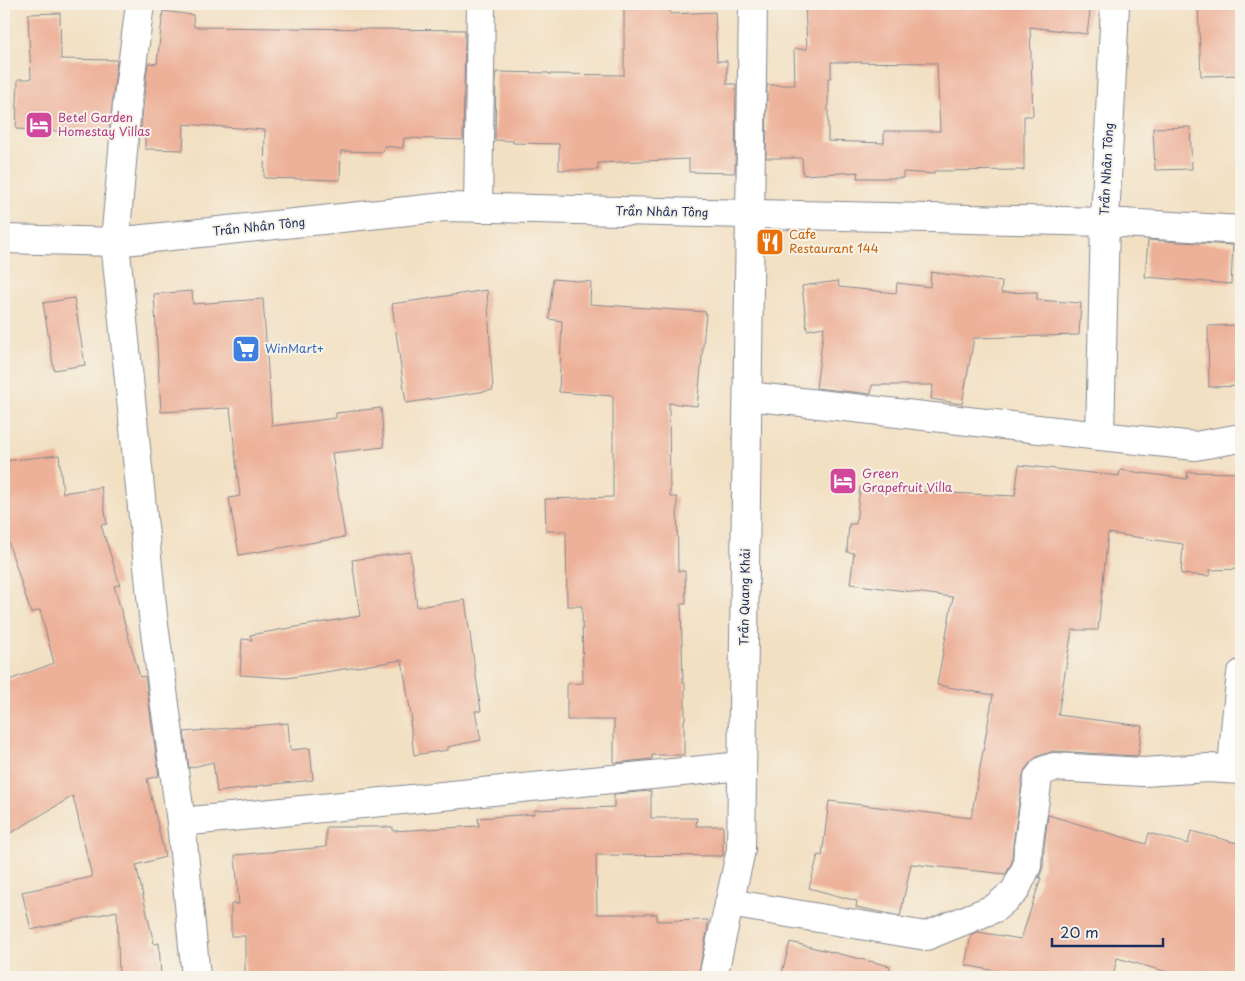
<svg xmlns="http://www.w3.org/2000/svg" width="1245" height="981" font-family="'Playpen Sans',sans-serif">
	<rect width="100%" height="100%" fill="#f7f3e8"/>
	<filter id="ink" filterUnits="userSpaceOnUse"><feTurbulence type="fractalNoise" baseFrequency=".02" numOctaves="2"/><feDisplacementMap in="SourceGraphic" scale="10" xChannelSelector="R" yChannelSelector="G"/><feConvolveMatrix kernelMatrix="1 2 1 2 8 2 1 2 1" color-interpolation-filters="sRGB"/></filter>
	<filter id="wash" filterUnits="userSpaceOnUse"><feTurbulence type="fractalNoise" baseFrequency=".0096" numOctaves="4" result="noise"/><feDisplacementMap in="SourceGraphic" scale="20" xChannelSelector="R" yChannelSelector="G"/><feGaussianBlur stdDeviation="1.12" result="paint"/><feColorMatrix in="noise" values="0 0 0 0 0 0 0 0 0 0 0 0 0 0 0 0 0 1.4 0 .05"/><feComposite in="paint" operator="in"/></filter>
	<g filter="url(#wash)">
		<rect width="100%" height="100%" fill="#f2e0c3"/>
		<g id="blocks">
			<path fill="#edb199" fill-rule="evenodd" d="M624,4H670V14L715,12L717,61H727V84H736L735,173L689,172V159L598,163V170H559V144L513,143V141L495,140L496,72L549,73V74L624,75Z
				M805,4H1091L1087,34L1030,27L1033,116H1024V170L934,171V174L903,172V178H857L858,172L803,175L802,158H766L767,85H795L794,49H807ZM831,62L937,63L940,131H884V143L828,141V78H831Z
				M1198,4H1241V75L1201,76Z
				M163,11L193,15L194,27L465,30L463,140L404,138L403,148L384,146L383,152L341,151L340,180L264,178L265,130L184,124L183,150L145,149V137L140,136L148,63L157,64Z
				M60,13L61,59L117,60L109,134L16,129L18,79H31L28,14Z
				M1190,127L1192,169L1155,170L1153,128Z
				M1148,240L1233,245L1231,284L1145,277Z
				M931,272L1002,282L1001,293L1037,292V300L1081,303L1079,335L974,338L962,404L931,399L933,385H872L871,394L816,388L824,327L807,330L802,286L838,281L839,287L896,293L897,283L930,287Z
				M553,279L591,282L590,304L706,312L701,369L697,406L669,403L670,497H677L678,571H685L686,604H681L683,683H685V720H684V755H652V759L614,763V720H567V684L583,683L582,606H567L566,531H546L545,499L613,497V396L559,392L562,321L549,319Z
				M487,290L493,390L406,403L392,304Z
				M192,291L193,304L263,299L272,426L336,418V413L381,408L384,447L332,453L345,537L239,555L229,498L240,496L230,408L161,412L154,294Z
				M74,298L85,365L54,370L43,303Z
				M1241,325V386L1209,387L1208,326Z
				M59,455L63,493L101,487L107,524L101,525L120,585L114,586L140,677L145,676L159,776L147,779L165,857L136,865L154,944L159,943L161,977H119L117,911L31,930L22,892L92,877L73,796L4,837V682L54,663L40,610L31,613L4,529V461Z
				M1019,465L1119,476L1120,470L1187,479L1188,472L1241,473V569L1210,570V576L1181,574L1183,544L1108,533L1098,630H1072L1058,715L1142,726L1138,756L1054,751L1038,756L1031,762L1025,769L1023,776L1013,845L1012,862L1006,874L911,864L900,916L856,907L857,901L809,888L818,855L822,856L829,801L971,818L993,695L937,685L953,597L850,584L854,553L847,552L849,524H856L860,487L903,491L1015,496Z
				M410,552L417,607L465,600L481,711H475L481,740L448,747V750L414,755L410,721H412L402,660L287,678L240,675L242,639L252,640L250,635L360,616L352,560Z
				M288,723L290,750L310,748L313,780L256,786L257,787L217,792L213,762L189,768L184,732Z
				M651,791V818H697L696,826H723V856L596,855L597,914H657V921L708,920L707,932L698,977H245V936H231V904H239L235,855L326,847V827H393V831L479,826L478,818L534,814V810L614,807V794Z
				M1048,815L1146,844L1149,833L1188,844L1191,831L1241,844V977H1185L1117,958L1113,977H1032L1005,972V973L965,965L971,935L978,932L1021,939L1041,878H1039L1043,867L1044,849Z
				M790,942L890,966L888,977H800L782,973Z"/>
		</g>
	</g>
	<g filter="url(#ink)">
		<use href="#blocks" fill-opacity="0" stroke="#868890" stroke-width="1"/>
		<g fill="none" stroke-linecap="round" stroke-linejoin="round">
			<defs>
				<path id="minor" d="M140,4L127,105L115,242L154,625L181,822L196,977
					M478,208L481,4
					M4,239L115,242L445,207L1105,222L1241,230
					M748,396L1100,436L1195,446L1241,438
					M1100,436L1105,222L1115,4
					M1232,769L1236,719L1241,674
					M181,822L742,766
					M729,903L926,936L995,908L1015,891L1027,866L1028,847L1038,778L1043,771L1054,767L1143,772L1208,768L1241,770
					M713,977L741,850L753,4"/>
			</defs>
			<use href="#minor" stroke="#868890" stroke-width="30"/>
			<use href="#minor" stroke="#fff" stroke-width="28"/>
		</g>
	</g>
	<defs>
		<symbol id="hotel-square" viewBox="-11 -11 22 22"><rect x="-9" y="-9" width="18" height="18" rx="4" fill="#d1479c" stroke="#f7f3e8"/><path d="M-6-4.5h1.5V1H6V5H4.5V3h-9V5H-6ZM-4 0a1.8 1.8 0 1 1 3.6 0ZM.5 0V-2.5h3Q6-2.5 6 0Z" fill="#fff"/></symbol>
		<symbol id="restaurant-square" viewBox="-11 -11 22 22"><rect x="-9" y="-9" width="18" height="18" rx="4" fill="#e8710a" stroke="#f7f3e8"/><path d="M-5-6h1v4h1v-4h1v4h1v-4h1v5L-1.5 .5V6h-2V.5L-5-1ZM5-6V6H3V1.5H1.5Q1.5-4 5-6Z" fill="#fff"/></symbol>
		<symbol id="supermarket-square" viewBox="-11 -11 22 22"><rect x="-9" y="-9" width="18" height="18" rx="4" fill="#3f7fe0" stroke="#f7f3e8"/><path d="M-6-5.5h2.5l.6 2H6L4.5 2H-2.5L-4.4-4H-6ZM-1.5 3.2a1.3 1.3 0 1 0 .1 0ZM3 3.2a1.3 1.3 0 1 0 .1 0Z" fill="#fff"/></symbol>
	</defs>
	<g fill-rule="evenodd">
		<use href="#hotel-square" x="23" y="109" width="32" height="32"/>
		<use href="#restaurant-square" x="754" y="226" width="32" height="32"/>
		<use href="#supermarket-square" x="230" y="333" width="32" height="32"/>
		<use href="#hotel-square" x="827" y="465" width="32" height="32"/>
	</g>
	<g text-anchor="middle" stroke-width="4" stroke-linejoin="round" paint-order="stroke">
		<g font-size="12" fill="#b23c85" stroke="#f7f3e8" text-anchor="start">
			<text x="58" y="122">Betel Garden<tspan x="58" dy="14">Homestay Villas</tspan></text>
			<text x="862" y="478">Green<tspan x="862" dy="14">Grapefruit Villa</tspan></text>
		</g>
		<g font-size="12" fill="#1b2f5e" stroke="#f7f3e8">
			<text transform="translate(1107 169) rotate(-87)" y="4">Trần Nhân Tông</text>
			<text transform="translate(662 212) rotate(1)" y="4">Trần Nhân Tông</text>
			<text transform="translate(259 227) rotate(-6)" y="4">Trần Nhân Tông</text>
			<text transform="translate(745 597) rotate(-89)" y="4">Trần Quang Khải</text>
		</g>
		<g font-size="12" fill="#c56008" stroke="#f7f3e8" text-anchor="start">
			<text x="789" y="239">Cafe<tspan x="789" dy="14">Restaurant 144</tspan></text>
		</g>
		<g font-size="12" fill="#366cbe" stroke="#f7f3e8" text-anchor="start">
			<text x="265" y="353">WinMart+</text>
		</g>
	</g>
	<rect width="1245" height="981" fill="none" stroke="#f7f3e8" stroke-width="20"/>
	<path d="M1052 938v8h111v-8" fill="none" stroke="#1b2f5e" stroke-width="2.5"/>
	<text x="1060" y="938" font-size="15" fill="#1b2f5e" stroke="#f7f3e8" stroke-width="4" paint-order="stroke">20 m</text>
</svg>
